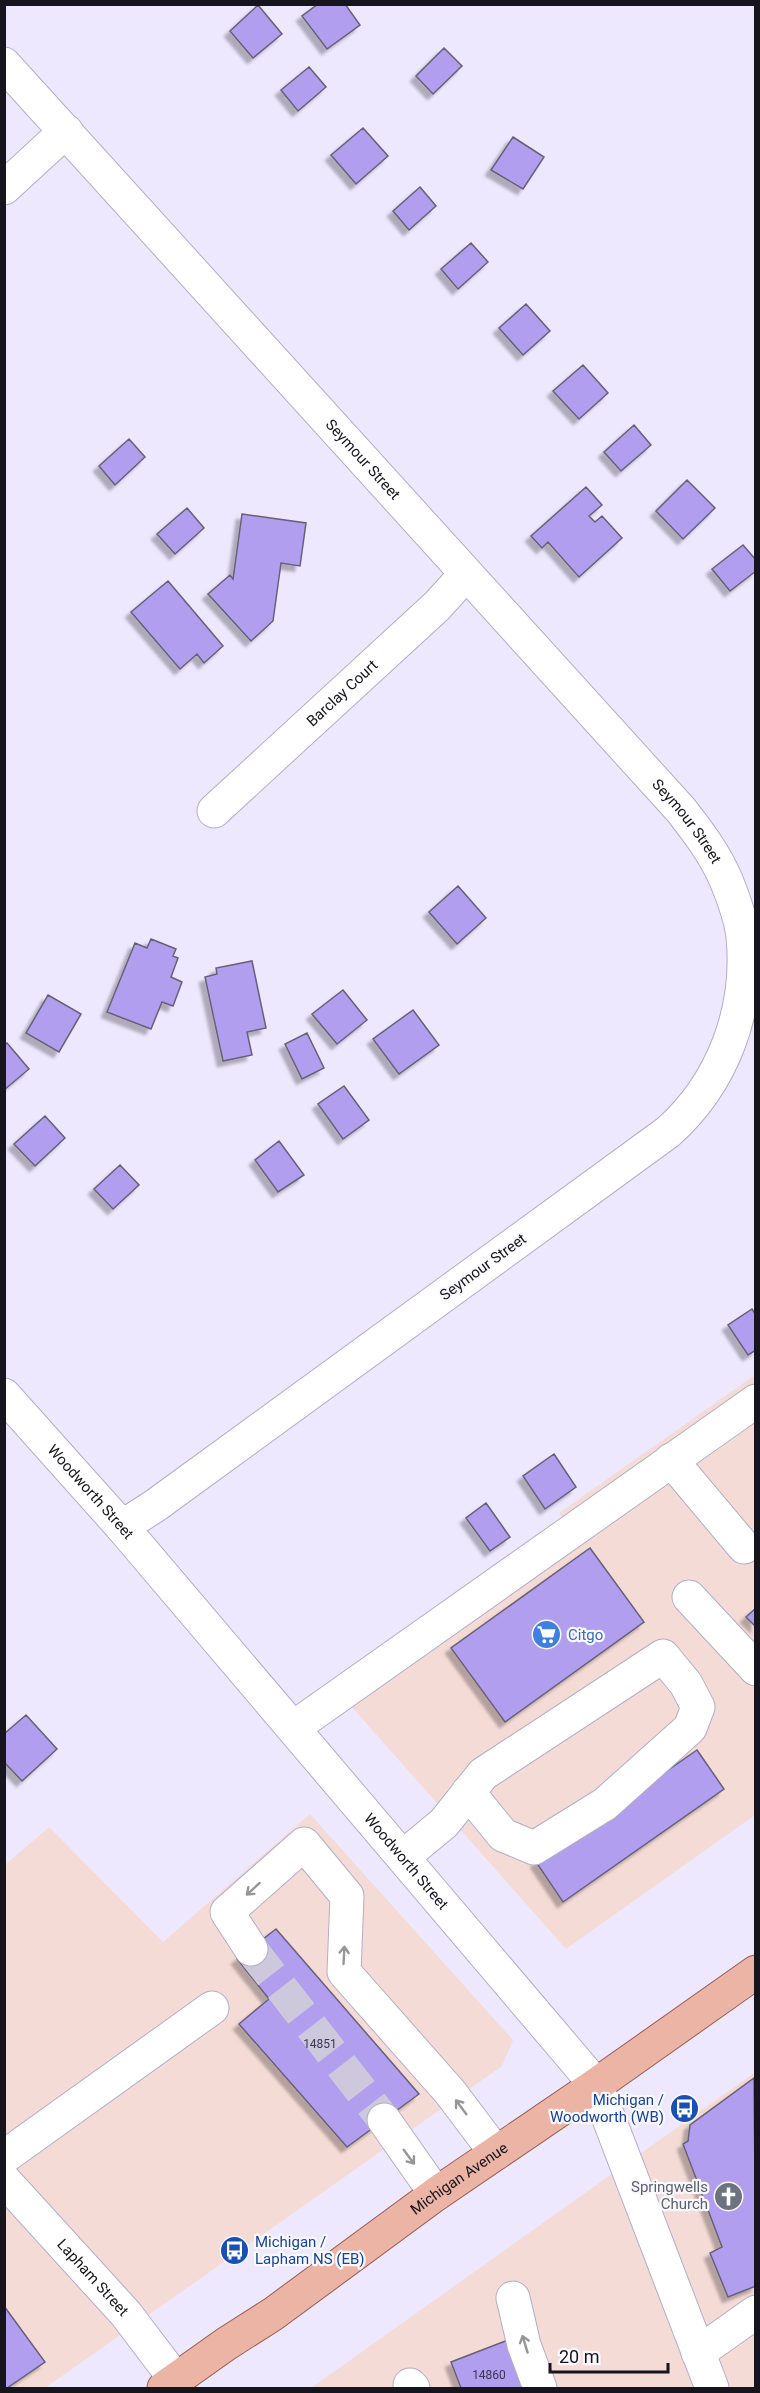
<svg xmlns="http://www.w3.org/2000/svg" width="760" height="2393" font-family="Roboto,sans-serif">
	<defs>
		<filter id="shadow"><feDropShadow dx="-5.5" dy="5.5" stdDeviation="1.5" flood-color="#0004"/></filter>
	</defs>
	<rect width="100%" height="100%" fill="#ede8fe"/>
	<path fill="#f5dbd6" d="M755,1375V1815L566,1949L351,1706L582,1539L559,1513Z
		M310,1814L513,2040L502,2066L45,2388H5V1865L49,1827L163,1942Z
		M755,2072V2388H311L661,2139Z"/>
	<path fill="#b19eef" stroke="#666179" stroke-width="1.5" filter="url(#shadow)" d="M318,4H345L360,25L327,49L302,16Z
		M258,5L282,34L253,58L230,31Z
		M444,48L462,66L433,94L416,76Z
		M309,67L326,87L298,111L281,90Z
		M363,128L388,156L356,184L331,155Z
		M513,137L544,157L523,189L491,170Z
		M420,187L436,206L409,230L393,211Z
		M471,243L488,262L458,289L441,269Z
		M526,304L550,331L523,355L499,328Z
		M583,365L608,393L579,419L553,391Z
		M634,425L651,445L621,471L604,452Z
		M129,439L145,457L115,485L99,466Z
		M687,480L715,508L683,539L656,511Z
		M586,487L602,505L589,516L595,522L602,516L622,538L579,577L548,542L542,548L531,536Z
		M187,508L204,528L175,554L157,534Z
		M242,514L306,523L300,566L281,563L273,621L251,641L208,594L230,575L233,579Z
		M743,545L756,560V571L730,591L712,569Z
		M168,581L223,646L204,663L197,654L180,669L131,612Z
		M458,886L486,918L457,944L429,912Z
		M151,939L176,949L173,956L178,958L171,977L182,982L173,1006L162,1002L151,1029L107,1012L135,943L147,948Z
		M252,961L266,1028L247,1032L252,1055L223,1061L205,977L217,974L216,968Z
		M343,990L367,1020L337,1044L312,1014Z
		M48,995L81,1014L59,1052L26,1033Z
		M413,1010L439,1045L399,1074L373,1039Z
		M307,1033L324,1068L302,1079L285,1044Z
		M7,1043L29,1069L4,1090V1045Z
		M344,1086L369,1120L343,1139L318,1104Z
		M45,1116L65,1138L35,1166L14,1144Z
		M279,1141L304,1175L278,1192L255,1160Z
		M120,1165L139,1185L113,1209L94,1189Z
		M752,1309L756,1315V1350L748,1355L728,1325Z
		M554,1454L576,1487L545,1509L523,1476Z
		M486,1503L510,1537L490,1551L466,1518Z
		M590,1548L644,1622L505,1722L451,1648Z
		M756,1608V1627L746,1617Z
		M26,1715L57,1749L22,1781L4,1762V1734Z
		M697,1750L724,1789L563,1902L536,1862Z
		M276,1929L419,2094L347,2147L239,2024L269,1999L237,1959Z
		M754,2078L756,2286L728,2297L710,2253L722,2247L683,2144L688,2141L690,2125Z
		M4,2306L45,2362L7,2388H4Z
		M508,2340L526,2388H461L451,2362Z"/>
	<g fill="none" stroke-linecap="round" stroke-linejoin="round">
		<path stroke="#cdc8dc" stroke-width="33" stroke-dasharray="33 16" stroke-linecap="butt" d="M251,1949L384,2120"/>
		<defs>
			<g id="minor">
				<path id="s1" d="M4,64L681,810C698,832 715,854 726,880C733,897 741,918 743,937C750,1010 723,1083 668,1132L156,1505L122,1527"/>
				<path d="M4,188L66,131"/>
				<path id="s2" d="M214,811L437,606L466,574"/>
				<path id="s3" d="M4,1395L122,1527L596,2085L712,2388"/>
				<path d="M671,1460L744,1547"/>
				<path d="M689,1597L756,1669"/>
				<path d="M293,1728L756,1401"/>
				<path d="M403,1857L444,1823L483,1774L663,1656L686,1684L698,1707L690,1728L605,1804L534,1848L503,1835L468,1792"/>
				<path d="M251,1949L227,1912L304,1844L347,1896L344,1972L450,2092L496,2153"/>
				<path d="M384,2120L436,2194"/>
				<path d="M4,2157L212,2008"/>
				<path id="s4" d="M4,2180L126,2314L176,2380"/>
				<path d="M513,2298L524,2345L540,2388"/>
				<path d="M698,2353L756,2312"/>
				<path d="M410,2385L413,2388"/>
			</g>
			<g id="major">
				<path id="s5" d="M164,2388L226,2344L273,2314L436,2194L596,2085L756,1972"/>
			</g>
		</defs>
		<use href="#minor" stroke="#b3adc7" stroke-width="35"/>
		<use href="#major" stroke="#985c4e" stroke-width="35"/>
		<use href="#minor" stroke="#fff" stroke-width="33"/>
		<use href="#major" stroke="#ebb4a5" stroke-width="33"/>
	</g>
	<defs><path id="oneway-shaft" d="M-6 0H5M1.5-3L5.5 0L1.5 3" fill="none" stroke-width="1.6" stroke-linecap="round" stroke-linejoin="round" transform="scale(1.5)"/></defs>
	<g stroke="#969599">
		<use href="#oneway-shaft" transform="translate(253 1889) rotate(138)"/>
		<use href="#oneway-shaft" transform="translate(344 1955) rotate(-87)"/>
		<use href="#oneway-shaft" transform="translate(461 2107) rotate(-127)"/>
		<use href="#oneway-shaft" transform="translate(409 2157) rotate(54)"/>
		<use href="#oneway-shaft" transform="translate(525 2344) rotate(-107)"/>
	</g>
	<defs>
		<symbol id="supermarket-disc" viewBox="-11 -11 22 22"><circle r="9.5" fill="#3f7fe0" stroke="#f9f8fd"/><path d="M-6-5.5h2.5l.6 2H6L4.5 2H-2.5L-4.4-4H-6ZM-1.5 3.2a1.3 1.3 0 1 0 .1 0ZM3 3.2a1.3 1.3 0 1 0 .1 0Z" fill="#fff"/></symbol>
		<symbol id="bus-disc" viewBox="-11 -11 22 22"><circle r="9.5" fill="#1a4fb4" stroke="#f9f8fd"/><path d="M-5-6H5V4H4V6H2V4H-2V6H-4V4H-5ZM-3.5-4V0h7V-4ZM-3.5 1.2v1.5H-2V1.2ZM2 1.2v1.5H3.5V1.2Z" fill="#fff"/></symbol>
		<symbol id="church-disc" viewBox="-11 -11 22 22"><circle r="9.5" fill="#6b7280" stroke="#f9f8fd"/><path d="M-1.2-6h2.4v3.5h3.3v2.4h-3.3V6h-2.4V-.1h-3.3v-2.4h3.3Z" fill="#fff"/></symbol>
	</defs>
	<g fill-rule="evenodd">
		<use href="#supermarket-disc" x="530" y="1618" width="33" height="33"/>
		<use href="#bus-disc" x="668" y="2092" width="33" height="33"/>
		<use href="#church-disc" x="712" y="2180" width="33" height="33"/>
		<use href="#bus-disc" x="218" y="2234" width="33" height="33"/>
	</g>
	<g text-anchor="middle" stroke-width="4.5" stroke-linejoin="round" paint-order="stroke">
		<g font-size="12" fill="#3d3652">
			<text x="320" y="2048">14851</text>
			<text x="489" y="2379">14860</text>
		</g>
		<g font-size="15" fill="#16141d" stroke="#f9f8fd">
			<text dy="5" stroke="none"><textPath href="#s1" startOffset="534">Seymour Street</textPath></text>
			<text dy="5" stroke="none"><textPath href="#s2" startOffset="174">Barclay Court</textPath></text>
			<text dy="5" stroke="none"><textPath href="#s1" startOffset="1020">Seymour Street</textPath></text>
			<text transform="translate(483 1267) rotate(-36)" y="5">Seymour Street</text>
			<text dy="5" stroke="none"><textPath href="#s3" startOffset="130">Woodworth Street</textPath></text>
			<text dy="5" stroke="none"><textPath href="#s3" startOffset="616">Woodworth Street</textPath></text>
			<text dy="5" stroke="none"><textPath href="#s5" startOffset="362">Michigan Avenue</textPath></text>
			<text dy="5" stroke="none"><textPath href="#s4" startOffset="132">Lapham Street</textPath></text>
		</g>
		<g font-size="15" fill="#366cbe" stroke="#f9f8fd" text-anchor="start">
			<text x="568" y="1640">Citgo</text>
		</g>
		<g font-size="15" fill="#164399" stroke="#f9f8fd" text-anchor="end">
			<text x="664" y="2105">Michigan /<tspan x="664" dy="17">Woodworth (WB)</tspan></text>
			<text x="255" y="2247" text-anchor="start">Michigan /<tspan x="255" dy="17">Lapham NS (EB)</tspan></text>
		</g>
		<g font-size="15" fill="#5b616d" stroke="#f9f8fd" text-anchor="end">
			<text x="708" y="2192">Springwells<tspan x="708" dy="17">Church</tspan></text>
		</g>
	</g>
	<rect width="760" height="2393" fill="none" stroke="#16141d" stroke-width="12"/>
	<path d="M550 2363v9h118v-9" fill="none" stroke="#16141d" stroke-width="3"/>
	<text x="559" y="2363" font-size="18" fill="#16141d" stroke="#f9f8fd" stroke-width="4.5" paint-order="stroke">20 m</text>
</svg>
